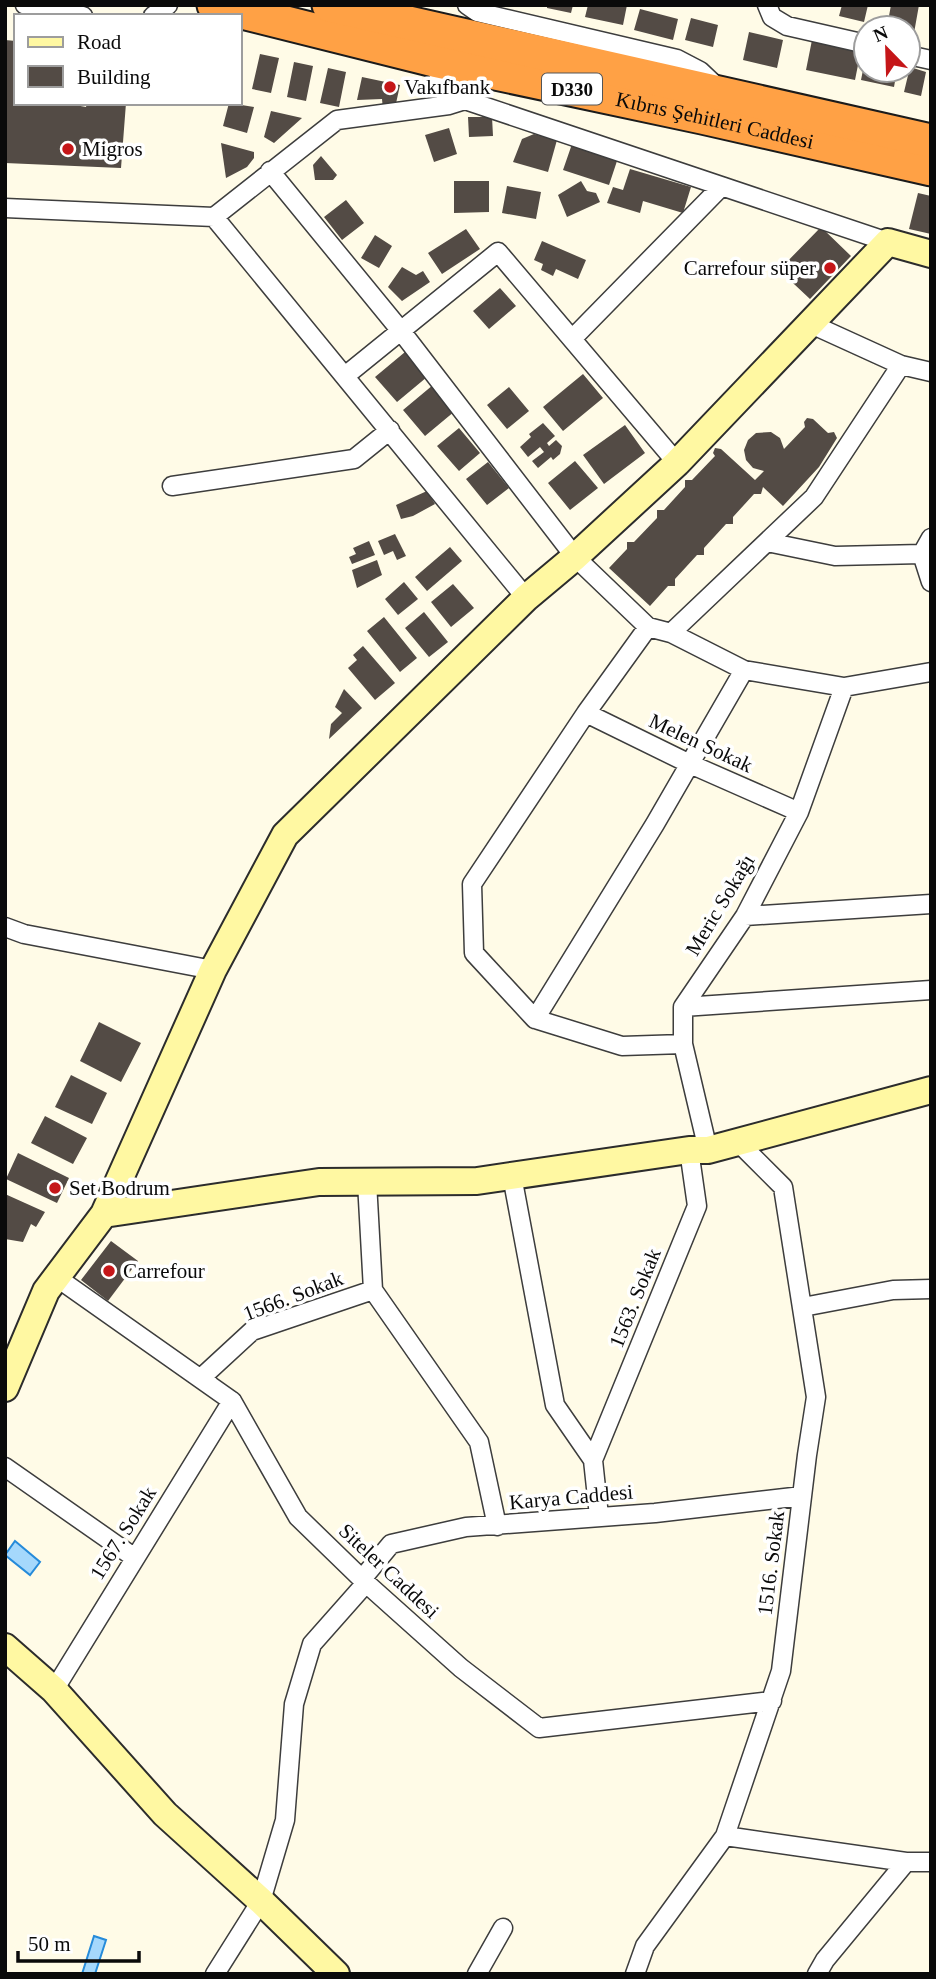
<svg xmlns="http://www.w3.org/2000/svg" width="936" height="1979" font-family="Georgia,serif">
	<rect width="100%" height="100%" fill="#fffbe7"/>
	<path fill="#a5d8fc" stroke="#268bda" stroke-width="2" d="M15,1541L40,1562L30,1575L5,1555Z
		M94,1936L106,1940L95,1974H82Z"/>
	<path fill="#534b45" d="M547,5H573L571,13L547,8Z
		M588,5H627L623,25L585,17Z
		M842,5H868L864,22L839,16Z
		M891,5H919L914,33L908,31V28L887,27Z
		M640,9L678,19L673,40L634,30Z
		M691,18L718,25L713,47L685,40Z
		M749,32L783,40L777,68L743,60Z
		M5,40L16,41V103H64L86,107L87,103H126L121,168L5,163Z
		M812,40L861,50L855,80L806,70Z
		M260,54L279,58L271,93L252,89Z
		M865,60L866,70H897L894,87L861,80Z
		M294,62L313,66L306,101L287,97Z
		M910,67L926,72L921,96L904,92Z
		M328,68L346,72L339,107L320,103Z
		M362,77L400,85L395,108L383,110L382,99L357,100Z
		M229,103L254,107L247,133L223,126Z
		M271,111L302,118L274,143L264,137Z
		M468,117H492L493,136L469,137Z
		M449,128L457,154L434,162L425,135Z
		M534,134L557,140L548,172L513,162L522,139Z
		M221,143L254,152V158L247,167L226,178Z
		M572,144L618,158L609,185L563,170Z
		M321,156L337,175L333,180H315L313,165Z
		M630,169L691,187L683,213L643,201L640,213L607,203L613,187L623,190Z
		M454,181H489V212L454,213Z
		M581,181L587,191L596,193L600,202L567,217L558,195Z
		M507,186L541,192L536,219L502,213Z
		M918,193L931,196V234L909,229Z
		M346,200L364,223L342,240L324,217Z
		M821,227L851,256L810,299L779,270Z
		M466,229L480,249L442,274L428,253Z
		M375,235L392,246L379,268L361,258Z
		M542,241L586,260L578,279L556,269L553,276L541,270L543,264L534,260Z
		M402,267L416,275L423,271L430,282L402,301L388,287Z
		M500,288L516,306L489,329L473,311Z
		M405,352L427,377L397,402L375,377Z
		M583,374L603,398L563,431L543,407Z
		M433,385L455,411L425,436L403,410Z
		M509,387L529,411L507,429L487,405Z
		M807,418L813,419L828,433L834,432L837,438L819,467L783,506L763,487L761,494H754L733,517V524H726L704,548V555H697L675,579V586H668L650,606L609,568L627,549V542H634L657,518V510H664L685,487V480H692L715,456L713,453L715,448L721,449L755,480L764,471L753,468L746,460L744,450L748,440L756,433L771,432L780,438L784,449L805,427L804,422Z
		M543,423L555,436L547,443L549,446L556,440L562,446L560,454L553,460L551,457L538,468L532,461L544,452L540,447L528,457L520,447L531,437L529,434Z
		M625,425L645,453L604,484L583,455Z
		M459,428L480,453L459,471L437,446Z
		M575,461L598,488L570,510L548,483Z
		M488,462L509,488L487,505L466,479Z
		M427,491L435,504L413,516L401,519L396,505Z
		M395,534L406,556L397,560L393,551L384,555L378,541Z
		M369,541L375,555L352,564L349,557L356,554L353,548Z
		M450,547L462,561L427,591L415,577Z
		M377,560L382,575L357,588L352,570Z
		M404,582L418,599L398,615L385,599Z
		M453,584L474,608L451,627L431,602Z
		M424,612L448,642L429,657L405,628Z
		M384,617L417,658L400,672L367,631Z
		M363,646L395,683L375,700L348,668L357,660L353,655Z
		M344,689L362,708L329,739L331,724L342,713L335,707Z
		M99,1022L141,1043L121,1082L80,1061Z
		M71,1075L107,1093L92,1124L55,1107Z
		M45,1116L87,1138L73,1164L31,1143Z
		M18,1153L69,1178L57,1203L6,1179Z
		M5,1194L45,1212L36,1227L31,1224L23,1242L5,1239Z
		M111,1241L138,1261L108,1301L81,1280Z"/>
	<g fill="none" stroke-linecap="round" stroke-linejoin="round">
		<defs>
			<path id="street" d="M25,5L83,16
				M467,5L477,12L677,59L700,71L717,87
				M767,5L772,17L787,26L866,44
				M153,16L168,5
				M908,55L931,60
				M434,60L449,105L465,100L888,242
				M270,171L401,331L575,557L648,627L671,633L744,670L844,687L931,672
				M5,208L214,217L337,120L449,105
				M214,217L526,598
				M811,324L901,365L931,372
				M573,338L721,187
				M345,376L498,252L677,463
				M172,486L354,459L390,430
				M931,538L922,554L931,582
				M767,542L835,556L922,554
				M648,627L586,713L472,884L474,953L535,1019L622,1046L683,1044
				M671,633L814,497L901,365
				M586,713L690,764L799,812
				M745,916L931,904
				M5,927L24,934L213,970
				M683,1007L931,990
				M535,1019L655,824L744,670
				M708,1150L683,1044V1007L745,916L799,812L844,687
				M512,1176L555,1405L593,1460L599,1516
				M367,1182L373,1290L479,1442L497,1526
				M56,1277L232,1401L298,1517L366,1583L461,1668L539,1728L772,1701
				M803,1307L893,1290L931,1289
				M209,1384L201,1378L252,1331L373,1290
				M593,1460L697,1206L689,1150
				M5,1467L135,1558
				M362,1579L391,1544L466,1527L655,1513L802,1496
				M54,1690L232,1401
				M725,1836L906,1862H931
				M215,1974L261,1901L285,1820L294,1704L312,1644L366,1583
				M477,1974L503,1928
				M635,1974L645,1946L725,1836L781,1671L807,1455L816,1397L783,1187L739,1143
				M817,1974L825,1960L906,1862"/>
			<path id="secondary" d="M104,1214L319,1182L477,1181L689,1150H708L931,1090
				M5,1388L46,1291L104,1214L213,970L285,835L526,598L575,557L677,463L888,242L931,254
				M5,1647L54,1690L165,1814L261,1901L336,1974"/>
			<g id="highway">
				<path id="s1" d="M214,5L434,60L702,117L931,169"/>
				<path d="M329,5L931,141"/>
			</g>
		</defs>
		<use href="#street" stroke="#3d3d3d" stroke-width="21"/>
		<use href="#secondary" stroke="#2c2c2c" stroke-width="30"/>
		<use href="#highway" stroke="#1b1b1b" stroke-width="37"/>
		<use href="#street" stroke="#fff" stroke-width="18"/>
		<use href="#secondary" stroke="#fff8a2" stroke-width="26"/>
		<use href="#highway" stroke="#ffa145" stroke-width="33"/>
	</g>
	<g fill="#c51618" stroke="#fff" stroke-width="2.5">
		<circle cx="390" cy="87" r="7"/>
		<circle cx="68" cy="149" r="7"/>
		<circle cx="830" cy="268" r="7"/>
		<circle cx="55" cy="1188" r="7"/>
		<circle cx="109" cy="1271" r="7"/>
	</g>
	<g text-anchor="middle" stroke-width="7" stroke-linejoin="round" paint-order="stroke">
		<rect fill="#fff" stroke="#545454" stroke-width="2" x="542" y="73.5" width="60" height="31" rx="5"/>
		<g font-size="19" font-weight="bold" fill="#0a0a0a">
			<text x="572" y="96">D330</text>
		</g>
		<g font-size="21" fill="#0a0a0a" stroke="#fff" text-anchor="start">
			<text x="404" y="94">Vakıfbank</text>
			<text x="82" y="156">Migros</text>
			<text x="816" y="275" text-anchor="end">Carrefour süper</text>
			<text x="69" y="1195">Set Bodrum</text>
			<text x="123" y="1278">Carrefour</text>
		</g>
		<g font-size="21" fill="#0a0a0a" stroke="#fff">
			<text dy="7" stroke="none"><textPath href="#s1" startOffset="514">Kıbrıs Şehitleri Caddesi</textPath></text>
			<text transform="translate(701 743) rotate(25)" y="7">Melen Sokak</text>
			<text transform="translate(720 905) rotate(-59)" y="7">Meric Sokağı</text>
			<text transform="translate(293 1296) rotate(-21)" y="7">1566. Sokak</text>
			<text transform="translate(635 1298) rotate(-68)" y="7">1563. Sokak</text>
			<text transform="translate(571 1497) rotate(-5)" y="7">Karya Caddesi</text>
			<text transform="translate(123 1533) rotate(-58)" y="7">1567. Sokak</text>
			<text transform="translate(771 1563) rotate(-83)" y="7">1516. Sokak</text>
			<text transform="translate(389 1571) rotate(43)" y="7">Siteler Caddesi</text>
		</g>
	</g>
	<rect width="936" height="1979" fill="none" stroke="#0a0a0a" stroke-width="14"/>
	<rect x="14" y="14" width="228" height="91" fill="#ffffff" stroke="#9d9d9d" stroke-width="2"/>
	<rect x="28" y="37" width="35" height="10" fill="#fff8a2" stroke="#9d9d9d" stroke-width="2"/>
	<text x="77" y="49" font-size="21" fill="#0a0a0a">Road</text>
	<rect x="28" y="66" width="35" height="21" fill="#534b45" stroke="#9d9d9d" stroke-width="2"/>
	<text x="77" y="84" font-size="21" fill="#0a0a0a">Building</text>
	<g transform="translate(887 49) rotate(337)"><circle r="33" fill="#ffffff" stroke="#9d9d9d" stroke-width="2"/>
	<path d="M0-5L12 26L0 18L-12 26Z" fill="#c51618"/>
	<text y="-10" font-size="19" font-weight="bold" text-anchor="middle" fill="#0a0a0a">N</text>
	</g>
	<path d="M18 1951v10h121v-10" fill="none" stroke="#0a0a0a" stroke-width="3.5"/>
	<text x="28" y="1951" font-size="21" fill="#0a0a0a" stroke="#ffffff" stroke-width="5" paint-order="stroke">50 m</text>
</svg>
